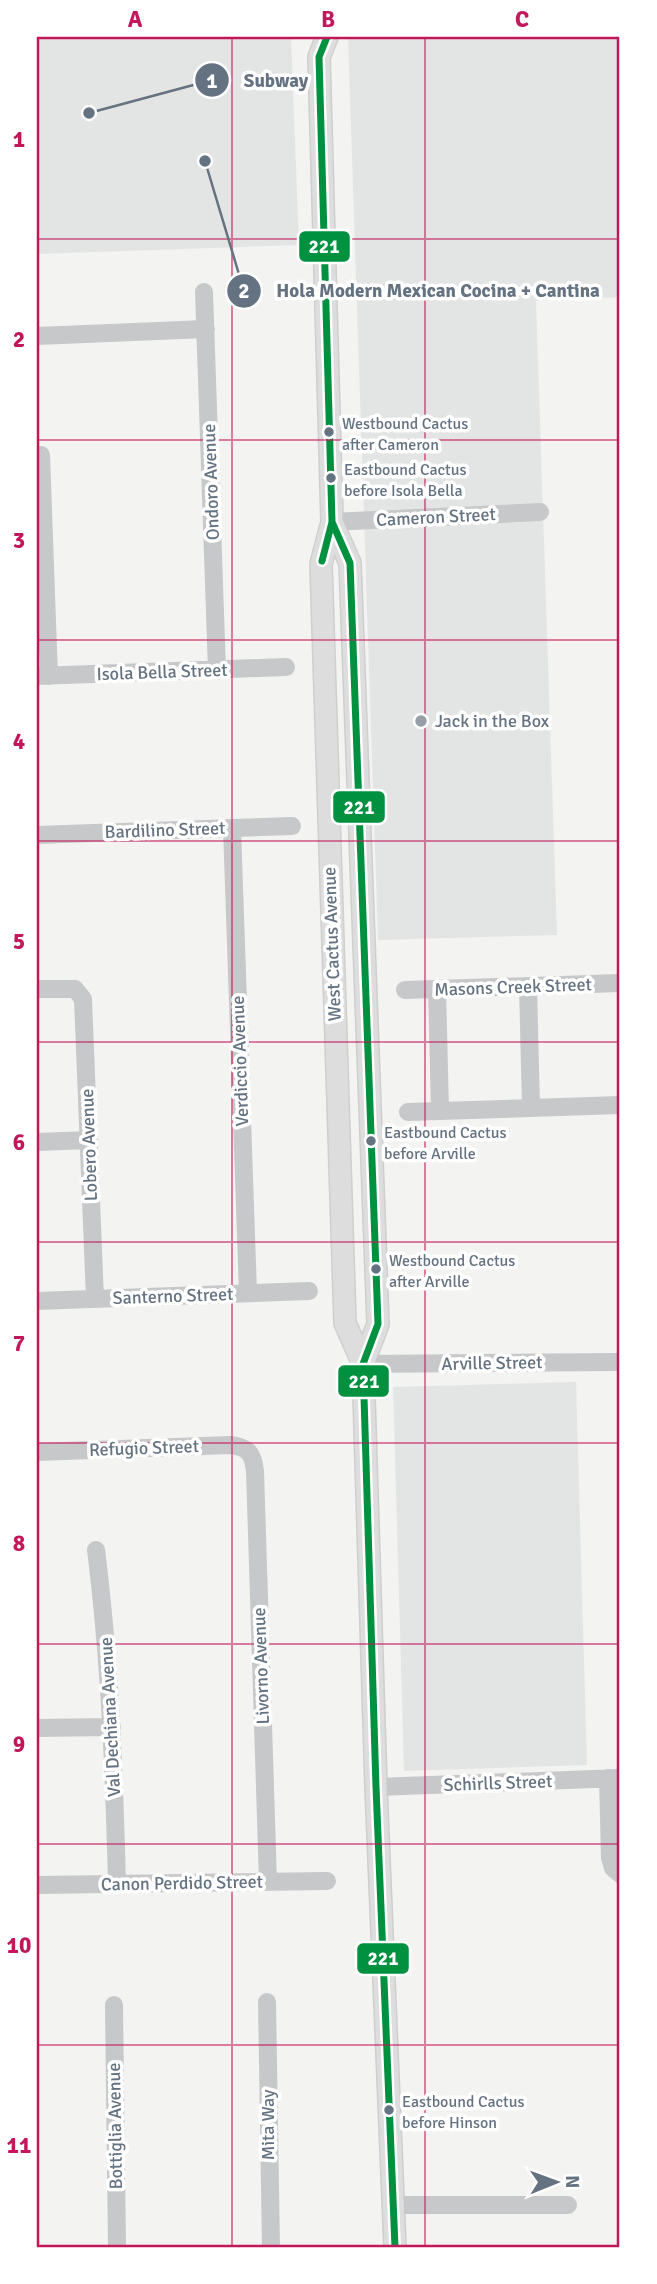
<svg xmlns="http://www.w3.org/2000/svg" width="657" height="2284" font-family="Signika,sans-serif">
	<rect width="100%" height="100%" fill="#f3f3f1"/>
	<path fill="#e3e5e4" d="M37,37H291L299,245L37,254Z
		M348,37H620V297L536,301L557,935L378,940Z
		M576,1382L587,1765L404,1771L393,1387Z"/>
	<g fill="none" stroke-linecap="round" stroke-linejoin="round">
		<defs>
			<path id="major" d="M327,37L319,57L332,522L321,564L345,1323L363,1364
				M332,522L350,563L378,1324L363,1364L376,1787L395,2247"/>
		</defs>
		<use href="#major" stroke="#cfcfcf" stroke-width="24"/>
		<path stroke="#c7c8c9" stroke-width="18" d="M204,292L217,671
			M37,336L206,329
			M41,455L49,676
			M332,522L540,512
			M37,676L286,667
			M232,828L248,1293
			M37,835L292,826
			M528,986L531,1107
			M37,989H75L83,999L95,1299
			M437,989L440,1110
			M405,990L620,983
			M408,1112L620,1105
			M37,1142L89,1140
			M37,1301L309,1291
			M363,1364L620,1362
			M37,1452L230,1445C248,1447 253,1453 255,1471L268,1882
			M96,1550C110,1661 114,1772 117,1884
			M37,1728L112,1727
			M608,1778L610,1858L613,1868L620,1874
			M376,1787L620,1778
			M37,1885L327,1881
			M267,2002L271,2247
			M114,2005L117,2247
			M394,2205H568"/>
		<use href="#major" stroke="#ddd" stroke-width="21"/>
		<defs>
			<path id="bus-1" d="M332,522L350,563L378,1324L363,1364L376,1787L395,2247
				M322,561L332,522L319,57L327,37"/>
		</defs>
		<use href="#bus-1" stroke="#fff" stroke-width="12"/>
		<use href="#bus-1" stroke="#009140" stroke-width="7"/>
	</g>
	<path fill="none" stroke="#c2185b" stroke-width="2" stroke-opacity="0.55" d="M232,37V2247M425,37V2247M37,239H620M37,440H620M37,640H620M37,841H620M37,1042H620M37,1242H620M37,1443H620M37,1644H620M37,1844H620M37,2045H620"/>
	<g fill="#647281" stroke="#fff" stroke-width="2.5">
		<circle cx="329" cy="432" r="6"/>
		<circle cx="331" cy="478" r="6"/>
		<circle cx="371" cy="1141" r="6"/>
		<circle cx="376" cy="1269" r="6"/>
		<circle cx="389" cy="2110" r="6"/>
	</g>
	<circle fill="#969fa8" stroke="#fff" stroke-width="2.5" cx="421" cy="721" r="7"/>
	<g text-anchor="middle" stroke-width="7" stroke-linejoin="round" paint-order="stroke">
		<g font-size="16" fill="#647281" stroke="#fff" text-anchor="start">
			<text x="342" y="429">Westbound Cactus<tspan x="342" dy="21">after Cameron</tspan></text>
			<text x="344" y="475">Eastbound Cactus<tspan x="344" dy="21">before Isola Bella</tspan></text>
			<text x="384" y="1138">Eastbound Cactus<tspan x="384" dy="21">before Arville</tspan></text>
			<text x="389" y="1266">Westbound Cactus<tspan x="389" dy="21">after Arville</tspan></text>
			<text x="402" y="2107">Eastbound Cactus<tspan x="402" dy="21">before Hinson</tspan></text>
		</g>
		<g font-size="18" fill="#647281" stroke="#fff">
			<text transform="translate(211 482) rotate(-92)" y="6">Ondoro Avenue</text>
			<text transform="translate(436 517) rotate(-3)" y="6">Cameron Street</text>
			<text transform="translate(162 672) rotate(-2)" y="6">Isola Bella Street</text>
			<text transform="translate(165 830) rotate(-2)" y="6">Bardilino Street</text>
			<text transform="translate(332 944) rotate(-92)" y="6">West Cactus Avenue</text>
			<text transform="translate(513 987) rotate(-2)" y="6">Masons Creek Street</text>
			<text transform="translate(240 1061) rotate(-92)" y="6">Verdiccio Avenue</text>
			<text transform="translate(89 1145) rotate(-92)" y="6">Lobero Avenue</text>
			<text transform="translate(173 1296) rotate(-2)" y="6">Santerno Street</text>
			<text transform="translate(492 1363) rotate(-1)" y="6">Arville Street</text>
			<text transform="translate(144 1448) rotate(-2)" y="6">Refugio Street</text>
			<text transform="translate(261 1666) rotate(-92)" y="6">Livorno Avenue</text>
			<text transform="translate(110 1717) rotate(-93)" y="6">Val Dechiana Avenue</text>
			<text transform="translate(498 1783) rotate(-2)" y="6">Schirlls Street</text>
			<text transform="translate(182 1883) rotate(-1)" y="6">Canon Perdido Street</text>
			<text transform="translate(268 2125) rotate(-90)" y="6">Mita Way</text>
			<text transform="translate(115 2126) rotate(-91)" y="6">Bottiglia Avenue</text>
		</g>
		<g font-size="18" fill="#647281" stroke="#fff" text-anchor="start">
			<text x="435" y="727">Jack in the Box</text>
		</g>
	</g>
	<path fill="none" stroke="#647281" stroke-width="2.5" d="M89 113L212 80M205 161L244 291"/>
	<g fill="#647281" stroke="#fff" stroke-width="2.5">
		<circle cx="89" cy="113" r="7"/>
		<circle cx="205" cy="161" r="7"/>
		<circle cx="212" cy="80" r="18"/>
		<circle cx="244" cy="291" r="18"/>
	</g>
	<g font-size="21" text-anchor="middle" font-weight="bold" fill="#fff">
		<text x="212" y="88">1</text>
		<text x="244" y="298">2</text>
	</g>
	<g font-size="19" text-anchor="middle" font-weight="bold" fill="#647281" stroke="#fff" stroke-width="7" stroke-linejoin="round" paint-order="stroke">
		<text x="276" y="87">Subway</text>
		<text x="438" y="297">Hola Modern Mexican Cocina + Cantina</text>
	</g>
	<g stroke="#fff" stroke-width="2.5">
		<rect x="298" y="230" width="53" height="33" rx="7" fill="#009140"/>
		<rect x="332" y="790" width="54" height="34" rx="7" fill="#009140"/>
		<rect x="337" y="1364" width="53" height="34" rx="7" fill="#009140"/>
		<rect x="356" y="1942" width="54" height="33" rx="7" fill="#009140"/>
	</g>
	<g font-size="19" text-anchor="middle" font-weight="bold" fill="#fff">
		<text x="324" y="253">221</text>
		<text x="359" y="814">221</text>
		<text x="364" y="1388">221</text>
		<text x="383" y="1965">221</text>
	</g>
	<rect width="657" height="2284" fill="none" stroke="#ffffff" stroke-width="77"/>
	<g transform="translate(556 2182) rotate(89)" stroke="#ffffff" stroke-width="5" paint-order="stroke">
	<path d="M0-5L12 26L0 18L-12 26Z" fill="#647281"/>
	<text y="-10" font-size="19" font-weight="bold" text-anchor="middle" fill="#647281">N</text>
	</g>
	<rect x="38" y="38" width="580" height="2208" fill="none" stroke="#c2185b" stroke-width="2.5"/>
	<g font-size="23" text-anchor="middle" font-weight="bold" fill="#c2185b">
		<text x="135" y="27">A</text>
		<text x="328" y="27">B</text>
		<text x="522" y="27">C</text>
		<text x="19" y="147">1</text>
		<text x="19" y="347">2</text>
		<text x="19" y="548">3</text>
		<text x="19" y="749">4</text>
		<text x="19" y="949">5</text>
		<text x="19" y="1150">6</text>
		<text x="19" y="1351">7</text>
		<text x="19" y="1551">8</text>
		<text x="19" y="1752">9</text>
		<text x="19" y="1953">10</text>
		<text x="19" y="2153">11</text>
	</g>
</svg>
